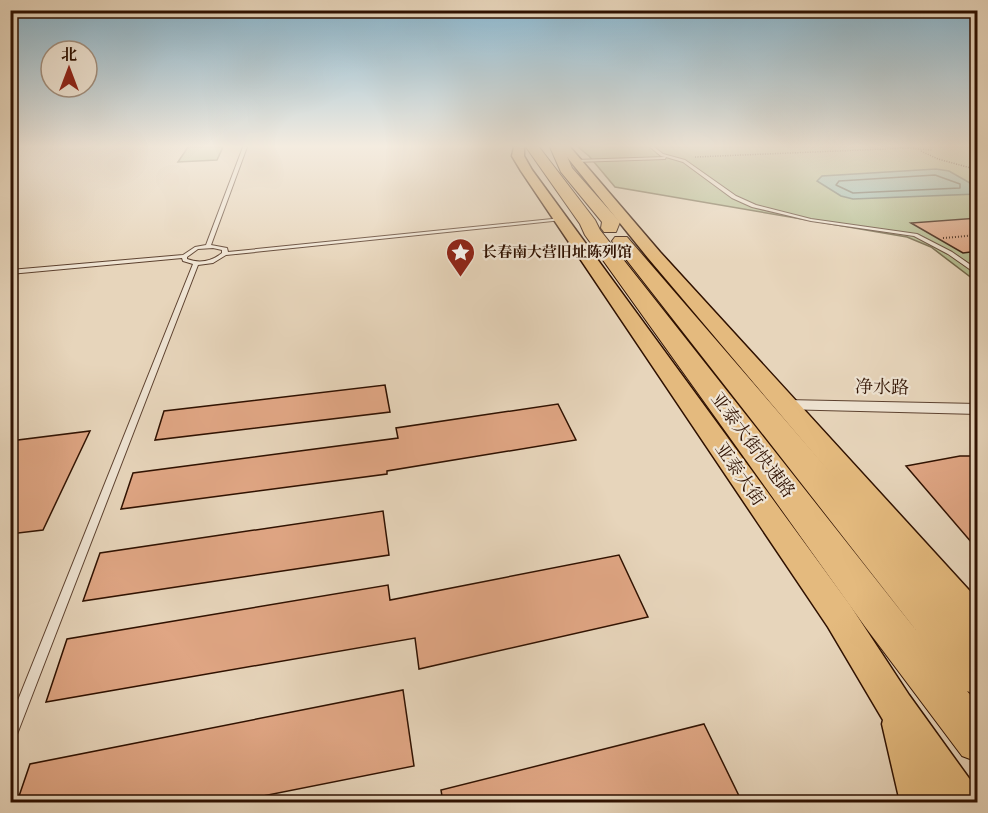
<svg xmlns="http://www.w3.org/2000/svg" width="988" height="813" font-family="'Old Standard TT','Noto Serif SC',serif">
	<rect width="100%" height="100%" fill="#e7d5bb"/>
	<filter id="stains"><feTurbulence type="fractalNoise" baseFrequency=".00333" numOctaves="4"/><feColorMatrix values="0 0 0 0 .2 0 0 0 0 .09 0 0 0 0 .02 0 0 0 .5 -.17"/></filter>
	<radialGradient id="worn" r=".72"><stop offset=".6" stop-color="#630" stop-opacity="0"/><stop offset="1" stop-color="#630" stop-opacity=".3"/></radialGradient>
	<path fill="#b4bd91" stroke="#726749" stroke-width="1.5" d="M188,147H223L217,160L178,162Z
		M578,147H977V282L931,247L907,237L615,187L589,156Z"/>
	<path fill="#97b9ad" stroke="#6d7668" stroke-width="1.5" d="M936,169L949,171L977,187V194L853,199L841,196L817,181L822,176Z"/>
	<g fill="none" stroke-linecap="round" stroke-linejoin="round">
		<path stroke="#636557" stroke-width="1.5" d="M935,175L960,184V188L853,193L836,185L839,181Z"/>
	</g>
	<path fill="#e0a684" stroke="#2f1101" stroke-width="1.5" d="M978,218V251L963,253L911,223Z
		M385,385L390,412L155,440L164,411Z
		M558,404L576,440L387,471V474L121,509L133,473L398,438L396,428Z
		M90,431L43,530L10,534V441Z
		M960,456H978V550L906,466Z
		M383,511L389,555L83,601L100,553Z
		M619,555L648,617L419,669L415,638L46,702L67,639L388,585L390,600Z
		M403,690L414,766L232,802H17L30,764Z
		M704,724L742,802H443L441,790Z"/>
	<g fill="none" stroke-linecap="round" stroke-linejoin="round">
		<defs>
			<path id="lane" d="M243,147H247L211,245L227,248L228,252L562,218L564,219L562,220L226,255L213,263L198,265L16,737L14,741L10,743V720L193,264L183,261L182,258L10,274V270L183,255L195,247L206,245ZM213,248L222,250V253C212,261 200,264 187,259V257L198,249Z
				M650,147H654L663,154L685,160L736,196L756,205L811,219L917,234L952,252L978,270V275L948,254L914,236L811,221L752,207L732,198L683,162L666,157L665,159L575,162L573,161L575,160L665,157L661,156Z"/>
			<path id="street" d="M786,400L978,404V414L781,409L779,405L781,401Z"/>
			<path id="primary" d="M514,147H524V156L532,170L850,605L909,695L976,788L978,802H900L882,724L883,720L828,627L521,171L512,156Z
				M559,147H570L660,252L978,600V639L967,635L648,258Z"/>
			<path id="highway" d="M526,147H539L595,220L600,230L919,634L615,245L612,241L615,237H627L978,643V696L967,691L978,704V762L962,756L866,628L585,235L580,224Z
				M550,147H563L572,168L620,222L616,232H604L601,228L602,222L561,172Z"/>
		</defs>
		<use href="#lane" stroke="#5d4230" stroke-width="2"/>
		<use href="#street" stroke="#5d4230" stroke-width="2"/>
		<use href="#primary" stroke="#2f1101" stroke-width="3"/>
		<use href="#highway" stroke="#2f1101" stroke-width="2"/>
		<path stroke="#2f1101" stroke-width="1.5" stroke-dasharray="1 1.5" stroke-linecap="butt" d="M908,148L931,150L930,147
			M921,151L938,159L978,170
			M695,157L908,148"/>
		<path stroke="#2f1101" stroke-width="2" stroke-dasharray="1 2" stroke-linecap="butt" d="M943,238L978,235"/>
		<use href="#lane" fill="#efe4d3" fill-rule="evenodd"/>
		<use href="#street" fill="#efe4d3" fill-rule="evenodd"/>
		<use href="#primary" fill="#e4ba7e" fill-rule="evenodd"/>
		<use href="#highway" fill="#e4ba7e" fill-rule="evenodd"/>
	</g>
	<linearGradient id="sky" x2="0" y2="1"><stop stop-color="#87b6d0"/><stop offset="0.56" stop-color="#f4ece0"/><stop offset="1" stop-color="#f4ece0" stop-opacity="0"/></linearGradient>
	<rect width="988" height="261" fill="url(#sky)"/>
	<defs>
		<symbol id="sight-pin" viewBox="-11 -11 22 30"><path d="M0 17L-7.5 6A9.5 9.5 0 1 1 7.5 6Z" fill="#8f2418" stroke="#efe4d3"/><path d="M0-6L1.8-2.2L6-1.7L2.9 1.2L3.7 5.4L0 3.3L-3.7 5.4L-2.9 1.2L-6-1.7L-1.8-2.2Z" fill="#fff"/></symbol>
	</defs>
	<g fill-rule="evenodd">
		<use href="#sight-pin" x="444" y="236" width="33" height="45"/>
	</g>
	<g text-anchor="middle" stroke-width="4.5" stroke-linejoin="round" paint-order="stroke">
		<g font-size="15" font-weight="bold" fill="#2f1101" stroke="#efe4d3" text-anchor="start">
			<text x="482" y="257">长春南大营旧址陈列馆</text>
		</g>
		<g font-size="18" fill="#2f1101" stroke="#efe4d3">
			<text transform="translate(882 387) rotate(1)" y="6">净水路</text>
			<text transform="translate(753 445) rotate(53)" y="6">亚泰大街快速路</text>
			<text transform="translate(740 474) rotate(55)" y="6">亚泰大街</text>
		</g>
	</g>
	<rect width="988" height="813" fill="none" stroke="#e7d5bb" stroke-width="36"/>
	<rect x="12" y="12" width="964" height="789" fill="none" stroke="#2f1101" stroke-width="3"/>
	<rect x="18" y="18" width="952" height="777" fill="none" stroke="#2f1101" stroke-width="1.5"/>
	<g transform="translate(69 69)"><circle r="28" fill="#efe4d3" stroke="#a2907f" stroke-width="1.5"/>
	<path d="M0-4.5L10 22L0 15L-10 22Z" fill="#8f2418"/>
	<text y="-9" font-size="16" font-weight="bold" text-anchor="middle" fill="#2f1101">北</text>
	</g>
	<rect width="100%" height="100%" filter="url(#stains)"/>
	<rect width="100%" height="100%" fill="url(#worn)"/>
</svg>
